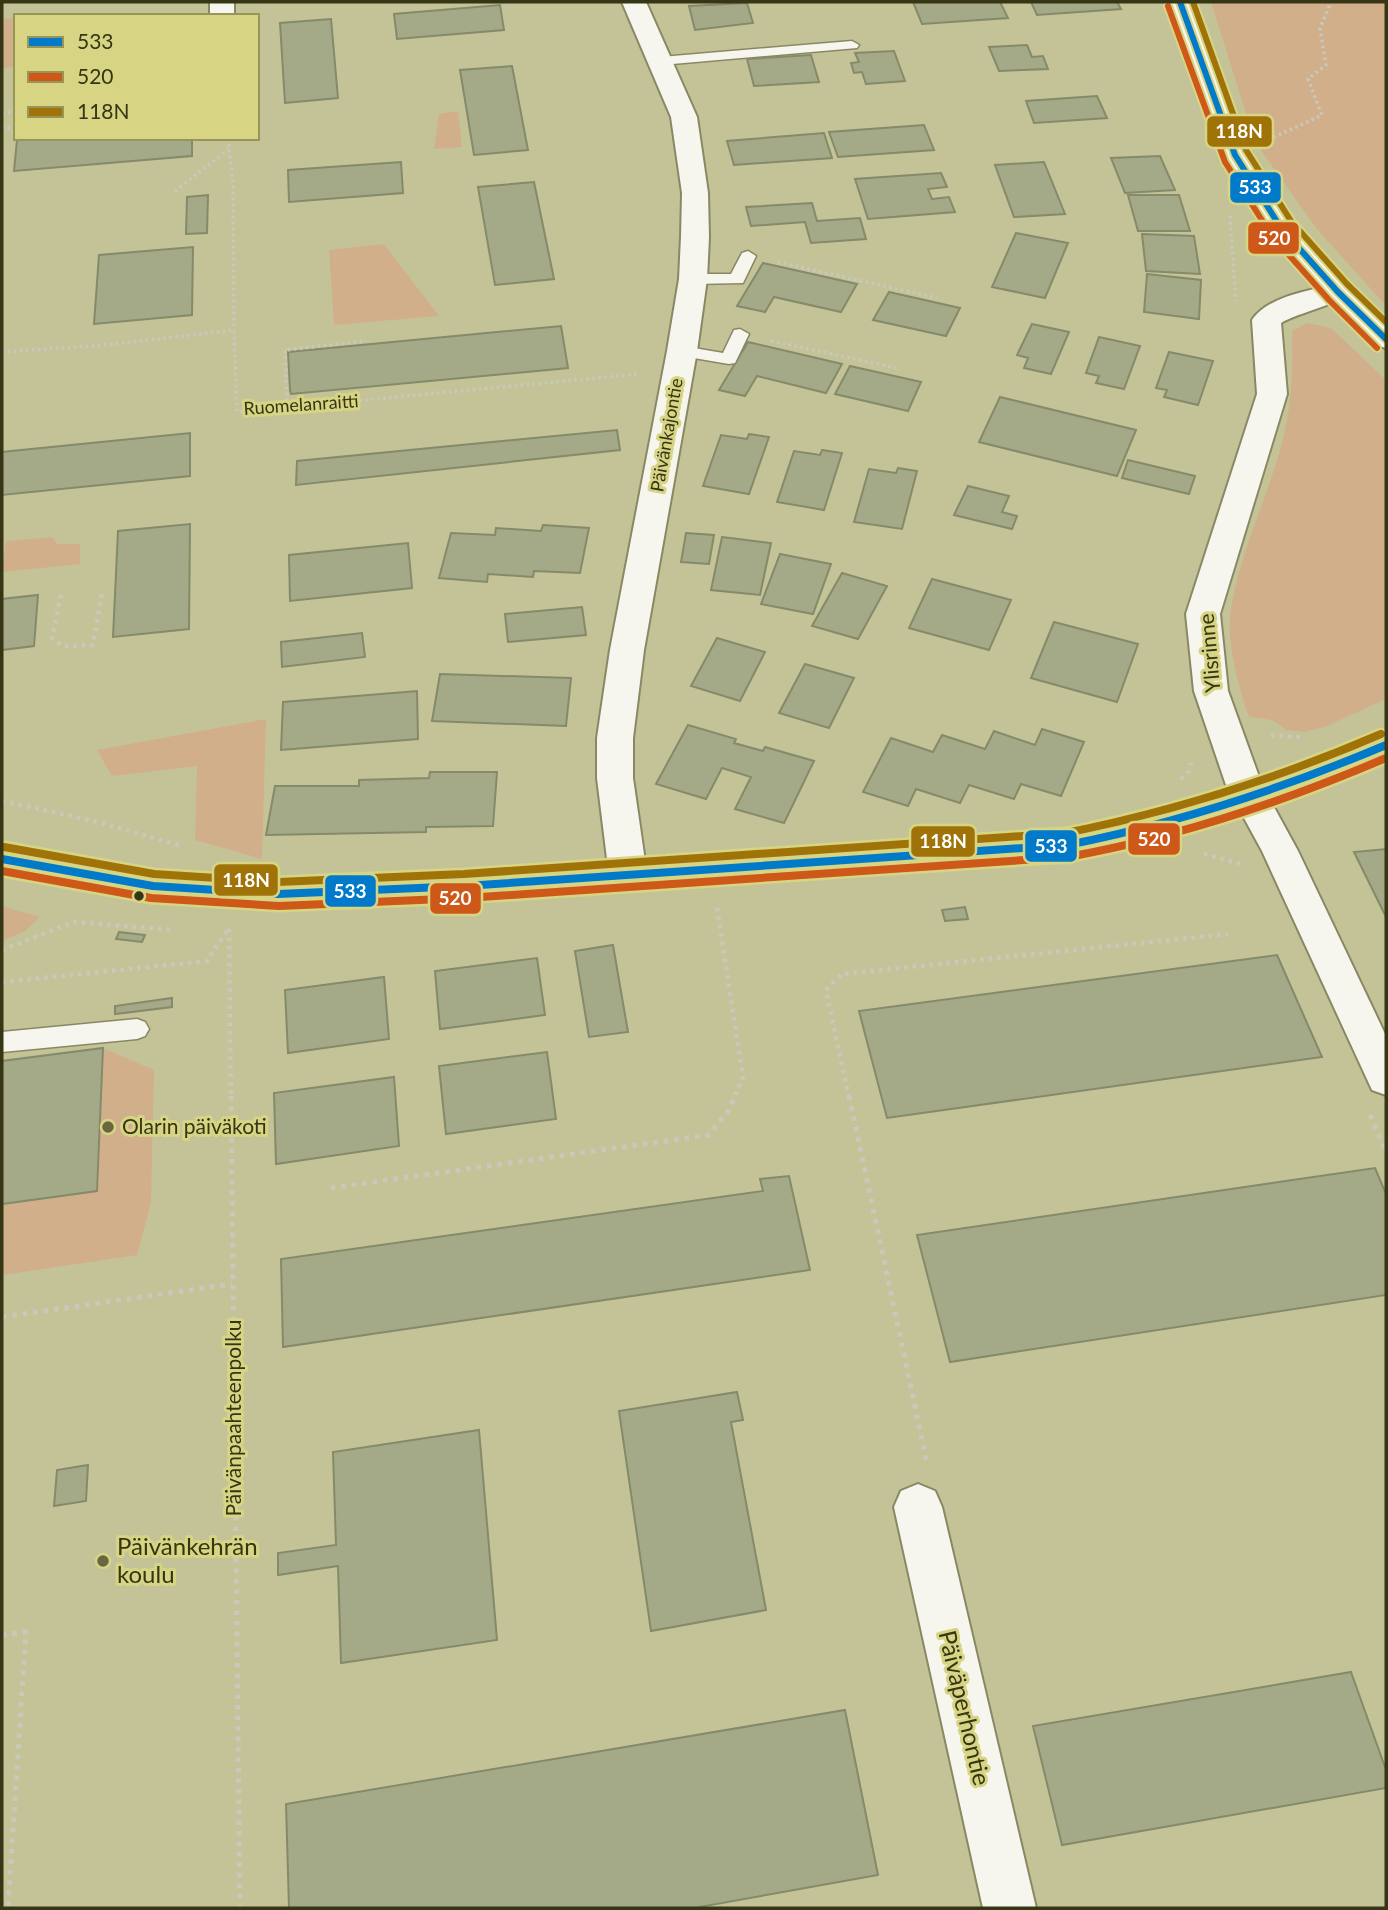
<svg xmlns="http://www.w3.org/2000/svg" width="1388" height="1910" font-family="Lato,sans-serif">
	<rect width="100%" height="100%" fill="#c4c397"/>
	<path fill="#d2af8b" d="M1211,2H1386V306L1317,229L1255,142Z
		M16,18V66L2,69V19Z
		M458,111L462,147L434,149L439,114Z
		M384,244L439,316L334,325L329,250Z
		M1307,323L1331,328L1386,380V699L1325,727L1304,732L1287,730L1272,720L1249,717C1240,693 1227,643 1230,617C1237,557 1267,501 1282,442C1292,405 1293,369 1292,331Z
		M53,537L57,544H80V564L2,572L6,541Z
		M266,719L262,859L195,840L197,766L112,776L97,750Z
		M2,906L40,917L25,931L2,941Z
		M103,1048L154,1070L151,1203L137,1255L2,1275V1204L97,1191Z"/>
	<path fill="#a4aa88" stroke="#858a69" stroke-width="2" d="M913,2H1000L1008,18L922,24Z
		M1031,2H1117L1121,9L1037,15Z
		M747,3L753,23L695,30L689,6Z
		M500,5L504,30L397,39L394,14Z
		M331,19L338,98L285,103L280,23Z
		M1027,45L1032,57L1043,56L1048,69L999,71L989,47Z
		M894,51L905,81L866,84L862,72L854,73L851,63L859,62L855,53Z
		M811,55L819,82L754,86L747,59Z
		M512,66L528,150L474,155L460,70Z
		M1097,96L1107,118L1034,123L1026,101Z
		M924,125L934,150L838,157L829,132Z
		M824,133L832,158L734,165L727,141Z
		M34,138H192V156L14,171L17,140Z
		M1160,156L1175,190L1125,193L1111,158Z
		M401,162L403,193L289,202L288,170Z
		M1044,162L1065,214L1014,217L995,165Z
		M941,173L947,187L928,189L932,199L949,197L955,212L868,219L855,179Z
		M534,182L554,279L495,285L478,187Z
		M208,195L207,233L186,234L187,197Z
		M1128,195H1179L1190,231H1138Z
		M812,203L817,221L860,218L866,239L811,243L805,222L751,226L746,207Z
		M1016,233L1068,243L1045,298L992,287Z
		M1142,234L1194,236L1200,274L1146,271Z
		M193,247L192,315L94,324L99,255Z
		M763,263L857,284L841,312L774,297L765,312L737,306Z
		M1147,274L1201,280L1199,319L1144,312Z
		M889,292L960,308L946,336L873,320Z
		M1032,324L1069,332L1051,374L1024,368L1028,358L1017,355Z
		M561,326L568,368L291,394L290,390L288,352Z
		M1099,337L1140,346L1124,389L1096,383L1099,376L1086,373Z
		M748,342L842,364L826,393L757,376L745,396L719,390Z
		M1169,352L1213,361L1198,405L1164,397L1167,390L1156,388Z
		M850,366L921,382L908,411L835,394Z
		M1000,397L1136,430L1117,476L979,442Z
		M617,430L620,450L296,485L297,461Z
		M190,433V476L2,495V452Z
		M749,434L769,437L749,494L703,486L721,435L747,439Z
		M822,450L842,453L824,510L777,502L794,451L820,455Z
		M1128,460L1195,476L1189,494L1122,478Z
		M898,468L917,471L902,529L854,522L869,469L896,473Z
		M968,486L1009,496L1002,512L1017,516L1012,529L954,515Z
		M190,524L189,629L113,637L118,531Z
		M543,525L589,528L580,573L534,571L533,577L488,574L487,582L439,578L451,533L495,535L496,528L541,531Z
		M686,533L714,535L709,564L681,562Z
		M722,537L771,543L760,595L711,590Z
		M408,543L412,588L290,601L289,555Z
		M780,554L831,564L813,614L761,604Z
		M842,573L887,586L858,639L812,626Z
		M932,579L1011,600L989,650L909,628Z
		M38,595L34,646L2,650V599Z
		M582,607L586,635L508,642L505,614Z
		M1054,622L1138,644L1117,702L1031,678Z
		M362,633L365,657L282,667L281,642Z
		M717,638L765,652L740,701L691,686Z
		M805,664L854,678L829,728L779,713Z
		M440,674L571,678L566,726L432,721Z
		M417,691L418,739L281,750L283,702Z
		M688,725L736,739L734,743L763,751L765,747L814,761L784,823L735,809L751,777L722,768L706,799L656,784Z
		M1042,729L1084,742L1061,796L1021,784L1014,799L969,785L960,803L916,789L908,806L863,792L891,738L933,752L942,735L985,749L994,731L1035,745Z
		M430,772H497L493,826L426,827V832L266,835L275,786H359V780L429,778Z
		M1386,849V917L1354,852Z
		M965,907L968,919L945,921L942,910Z
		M119,932L145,935L142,942L116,939Z
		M613,945L628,1032L589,1037L575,951Z
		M1277,955L1322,1057L887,1118L859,1011Z
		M537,958L545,1015L440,1029L435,971Z
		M384,977L389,1039L288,1053L285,990Z
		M172,998V1007L115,1014V1006Z
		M103,1048L97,1191L2,1204V1061Z
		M547,1052L556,1119L446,1134L439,1066Z
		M394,1077L399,1146L276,1164L274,1093Z
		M1375,1168L1386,1194V1295L950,1362L917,1235Z
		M789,1176L810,1270L283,1347L281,1259L763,1191L760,1179Z
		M737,1392L743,1420L731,1422L766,1610L651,1631L619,1411Z
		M479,1430L497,1640L341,1663L338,1566L278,1575V1553L336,1545L333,1452Z
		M88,1465L86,1501L54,1506L57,1470Z
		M1351,1672L1386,1770V1788L1062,1845L1033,1726Z
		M845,1710L878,1875L694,1908H289L286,1804Z"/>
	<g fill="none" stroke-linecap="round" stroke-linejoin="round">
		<defs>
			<path id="service" d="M852,41L859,45L857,48L661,65L654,61L661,57Z
				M748,251L756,256L743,283L693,284L685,279L693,274H731L742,253Z
				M740,329L749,334L735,363L729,364L682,356L673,351L682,346L723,353L734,330Z
				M137,1019L145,1022L149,1029L145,1036L137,1039L2,1052V1032Z"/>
			<path id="minor" d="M210,2H234V16H210Z
				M622,2H646L697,117L708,193L709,237L707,279L697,351L644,650L633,738V778L647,875L641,885L628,890L615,885L609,875L597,778V738L610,650L667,351L679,279L681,237L682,193L671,117Z
				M1338,284L1348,286L1352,292C1345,302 1297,313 1281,323L1287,394L1220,614L1228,691L1262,785L1298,851L1386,1036V1095L1372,1090L1262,851L1226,785L1194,691L1186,614L1257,394L1252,320C1268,296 1311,290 1338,284Z
				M918,1484L935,1491L942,1507L1036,1908H983L894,1507L901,1491Z"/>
			<path id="tertiary" d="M1386,732V760L1320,788L1230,820L1151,843L1067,859L465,901L278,909L153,901L2,873V845L153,871L278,879L465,871L1067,831L1151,814L1222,795Z"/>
			<path id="secondary" d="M1168,2H1192L1248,155L1292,223L1348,286L1386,323V348L1376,345L1328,298L1271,234L1222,155Z"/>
		</defs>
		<use href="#service" stroke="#898864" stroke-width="3"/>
		<use href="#minor" stroke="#898864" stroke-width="4"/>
		<use href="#tertiary" stroke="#898864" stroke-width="4"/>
		<use href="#secondary" stroke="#898864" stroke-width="4"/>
		<path stroke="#c8c8bb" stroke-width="3.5" stroke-dasharray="2.5 3.5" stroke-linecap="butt" d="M2,113L16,112
			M2,125L16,132
			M228,138L233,185L234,330
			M1268,140L1322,115L1308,79L1326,65L1320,28L1331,2
			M175,191L229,149
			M1230,216L1236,301
			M778,262L937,298
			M771,341L897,368
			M2,352L105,345L234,330L237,412L639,374
			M287,407L285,350L365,341"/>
		<path stroke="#c8c8bb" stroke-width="4.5" stroke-dasharray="3.5 5" stroke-linecap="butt" d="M61,595L52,638L62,646L93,645L102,593
			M1271,735L1300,737
			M1181,779L1189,771L1191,763
			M2,801L90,820L182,846
			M1204,854L1240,864
			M717,908L743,1077L734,1098
			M229,929L231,1098
			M2,950L74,922L174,930
			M2,982L207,961L228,929
			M849,1098L826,990L842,974L1228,934"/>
		<path stroke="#c8c8bb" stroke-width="5" stroke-dasharray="4.5 6" stroke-linecap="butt" d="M231,1096L240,1908
			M849,1096L927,1463
			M1370,1115L1386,1151
			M331,1188L709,1135L729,1110L735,1096
			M2,1317L232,1284
			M2,1635L26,1632L8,1908"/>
		<use href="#service" fill="#f6f6ef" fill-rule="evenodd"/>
		<use href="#minor" fill="#f6f6ef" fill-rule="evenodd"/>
		<use href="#tertiary" fill="#f6f6ef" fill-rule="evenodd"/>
		<use href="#secondary" fill="#f6f6ef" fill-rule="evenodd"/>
		<defs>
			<path id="bus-1-far1" d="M1180,2L1235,155L1281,228L1338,292L1386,339"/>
			<path id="bus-1" d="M2,859L153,886L278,894L465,886L1067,845C1178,823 1282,789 1386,745"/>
			<path id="bus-2-far1" d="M1168,6L1225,162L1272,236L1329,300L1377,348"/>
			<path id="bus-2" d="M2,871L151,898L279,906L466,898L1068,857C1179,837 1283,802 1386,758"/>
			<path id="bus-3-far1" d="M1193,2L1246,150L1291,221L1347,284L1386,322"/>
			<path id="bus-3" d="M4,847L154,874L278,882L464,874L1066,833C1175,811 1279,778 1381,734"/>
		</defs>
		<use href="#bus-1-far1" stroke="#d7d584" stroke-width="10"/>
		<use href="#bus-1" stroke="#d7d584" stroke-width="13"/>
		<use href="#bus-2-far1" stroke="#d7d584" stroke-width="10"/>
		<use href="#bus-2" stroke="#d7d584" stroke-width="13"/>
		<use href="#bus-3-far1" stroke="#d7d584" stroke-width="10"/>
		<use href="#bus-3" stroke="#d7d584" stroke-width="13"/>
		<use href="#bus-1-far1" stroke="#007ac9" stroke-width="6"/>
		<use href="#bus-1" stroke="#007ac9" stroke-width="8"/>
		<use href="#bus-2-far1" stroke="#cd5818" stroke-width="6"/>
		<use href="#bus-2" stroke="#cd5818" stroke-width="8"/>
		<use href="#bus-3-far1" stroke="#a07309" stroke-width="6"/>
		<use href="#bus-3" stroke="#a07309" stroke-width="8"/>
	</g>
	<circle fill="#363514" stroke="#d7d584" stroke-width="2.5" cx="139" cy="896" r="6"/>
	<g fill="#686742" stroke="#d7d584" stroke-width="2.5">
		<circle cx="108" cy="1127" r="7"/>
		<circle cx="103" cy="1561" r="7"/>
	</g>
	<g text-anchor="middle" stroke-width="6" stroke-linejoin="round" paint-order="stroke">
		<g font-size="18" fill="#363514" stroke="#d7d584">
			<text transform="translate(301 405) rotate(-4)" y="6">Ruomelanraitti</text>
			<text transform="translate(667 435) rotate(-80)" y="6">Päivänkajontie</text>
		</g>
		<g font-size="21" fill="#363514" stroke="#d7d584">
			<text transform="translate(1210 653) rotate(-95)" y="7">Ylisrinne</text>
			<text transform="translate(234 1418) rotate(-90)" y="7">Päivänpaahteenpolku</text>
		</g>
		<g font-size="21" fill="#363514" stroke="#d7d584" text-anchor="start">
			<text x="122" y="1134">Olarin päiväkoti</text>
		</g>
		<g font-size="24" fill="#363514" stroke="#d7d584" text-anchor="start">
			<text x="117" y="1555">Päivänkehrän<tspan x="117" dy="28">koulu</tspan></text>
		</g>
		<g font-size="24" fill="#363514" stroke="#d7d584">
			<text transform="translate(964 1708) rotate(77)" y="8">Päiväperhontie</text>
		</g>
	</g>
	<g stroke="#d7d584" stroke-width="2.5">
		<rect x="1206" y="115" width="67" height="33" rx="7" fill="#a07309"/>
		<rect x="1229" y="171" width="53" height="33" rx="7" fill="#007ac9"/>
		<rect x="1247" y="221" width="53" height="34" rx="7" fill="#cd5818"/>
		<rect x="1127" y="822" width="54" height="34" rx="7" fill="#cd5818"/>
		<rect x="910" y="825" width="66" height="33" rx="7" fill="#a07309"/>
		<rect x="1024" y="829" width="54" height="34" rx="7" fill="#007ac9"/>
		<rect x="213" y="863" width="66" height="34" rx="7" fill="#a07309"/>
		<rect x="324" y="874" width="53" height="34" rx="7" fill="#007ac9"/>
		<rect x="429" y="882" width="53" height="33" rx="7" fill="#cd5818"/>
	</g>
	<g font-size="19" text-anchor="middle" font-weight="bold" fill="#fff">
		<text x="1239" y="138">118N</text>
		<text x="1255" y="194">533</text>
		<text x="1274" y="245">520</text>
		<text x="1154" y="846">520</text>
		<text x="943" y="848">118N</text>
		<text x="1051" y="853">533</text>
		<text x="246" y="887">118N</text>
		<text x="350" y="898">533</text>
		<text x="455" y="905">520</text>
	</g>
	<rect width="1388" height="1910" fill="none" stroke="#363514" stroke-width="7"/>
	<rect x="14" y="14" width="245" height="126" fill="#d7d584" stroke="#979557" stroke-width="2"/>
	<rect x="28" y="37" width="35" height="10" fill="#007ac9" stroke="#979557" stroke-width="2"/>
	<text x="77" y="49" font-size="21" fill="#363514">533</text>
	<rect x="28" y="72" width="35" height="10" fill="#cd5818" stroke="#979557" stroke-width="2"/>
	<text x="77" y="84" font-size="21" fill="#363514">520</text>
	<rect x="28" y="107" width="35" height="10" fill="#a07309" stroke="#979557" stroke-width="2"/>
	<text x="77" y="119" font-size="21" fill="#363514">118N</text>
</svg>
